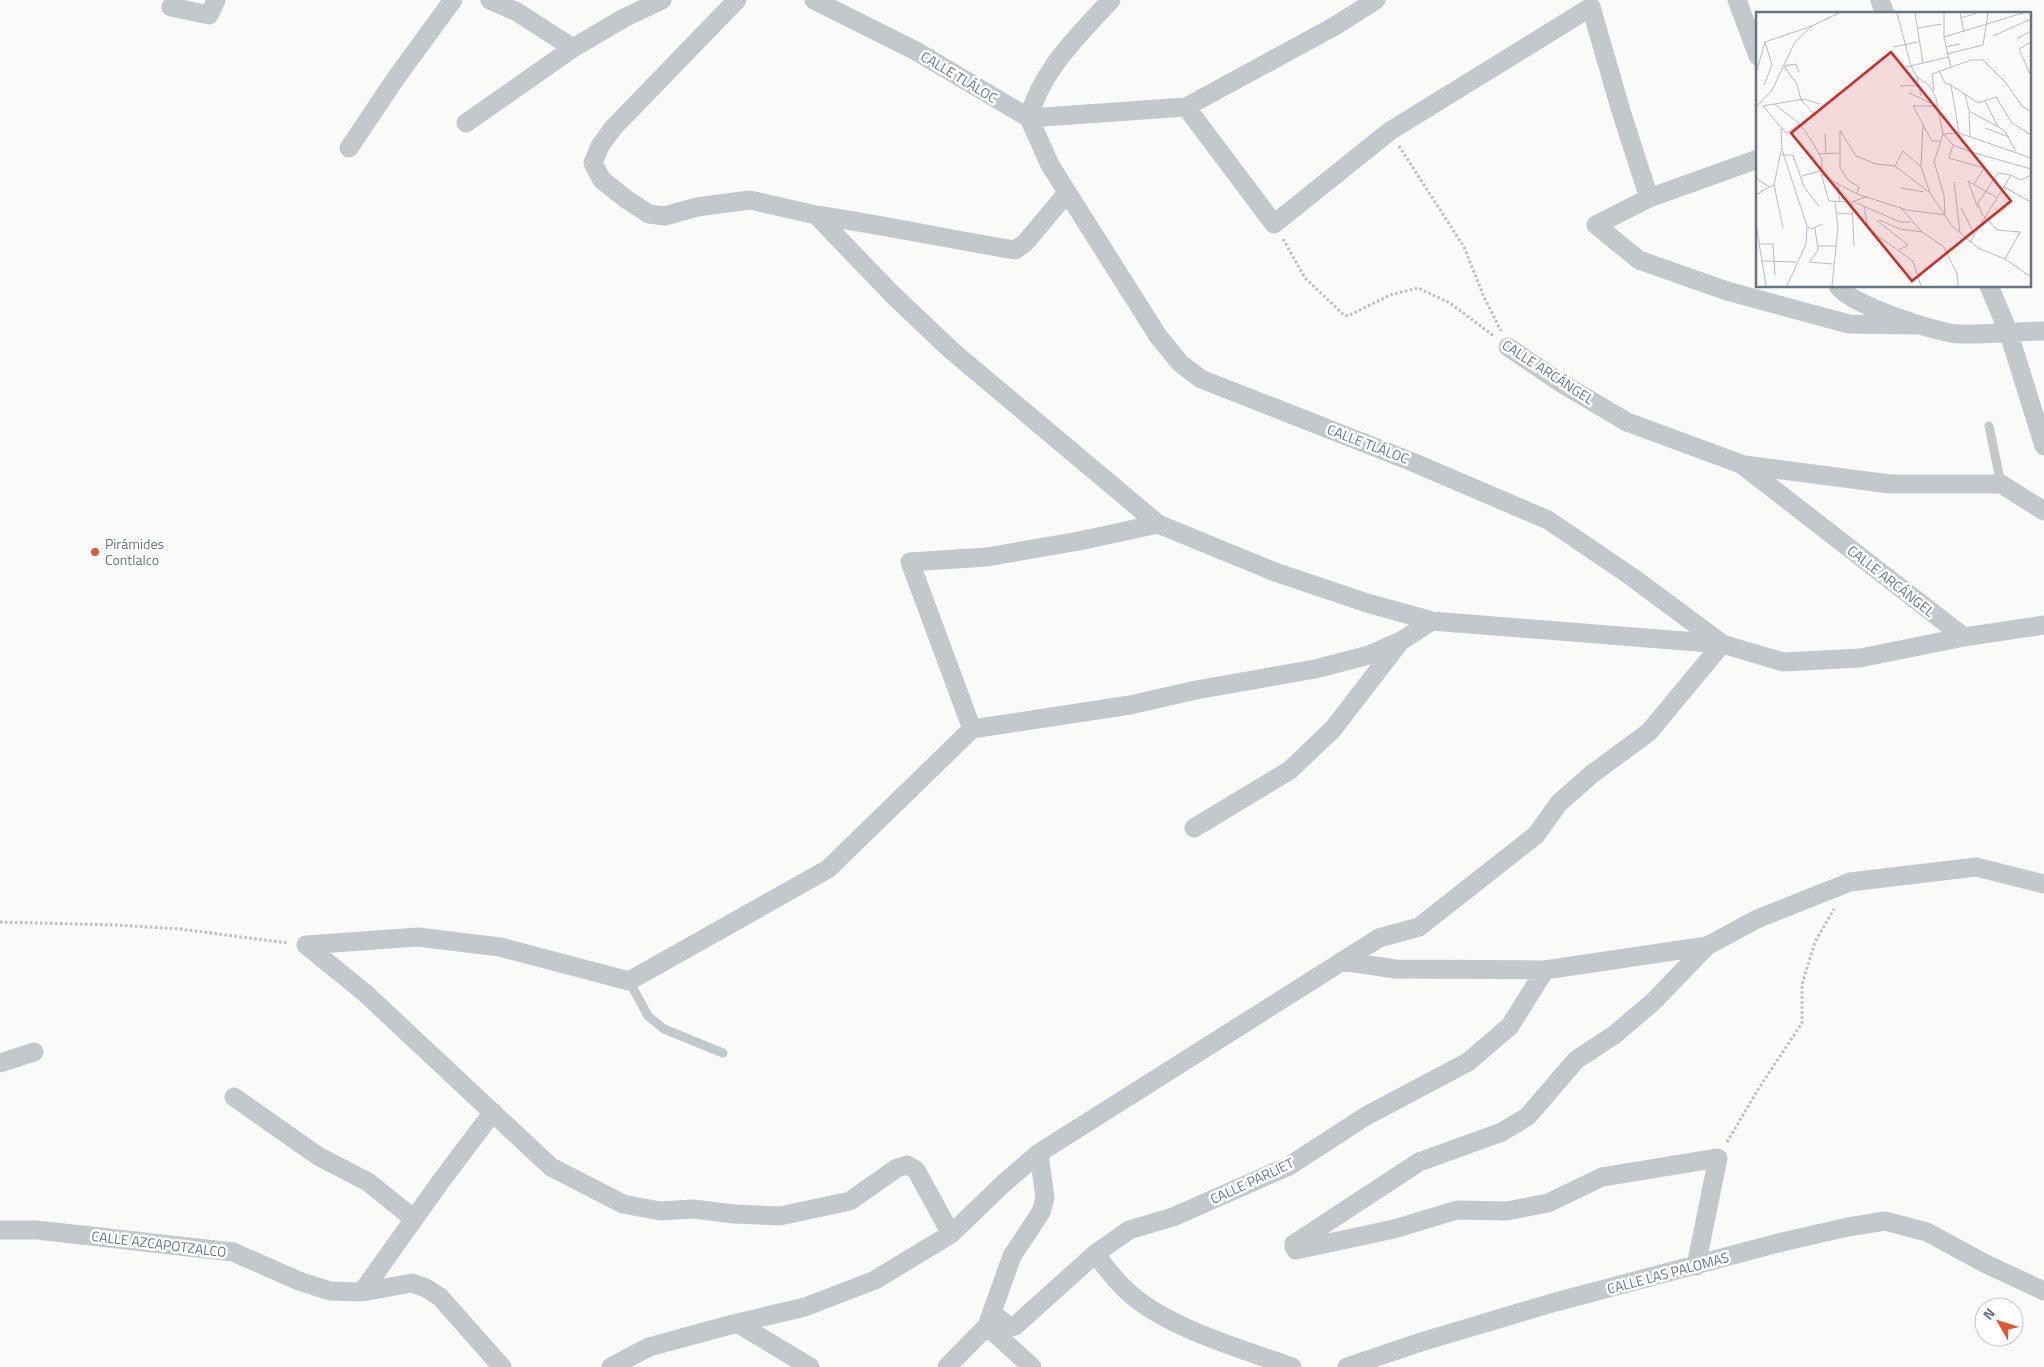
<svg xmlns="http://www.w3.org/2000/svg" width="2044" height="1367" font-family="'Titillium Web',sans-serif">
	<rect width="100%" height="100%" fill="#fafaf8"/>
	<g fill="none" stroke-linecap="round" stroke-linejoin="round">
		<path stroke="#bbbfc2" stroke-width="3" stroke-dasharray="2.5 2.5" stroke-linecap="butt" d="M1399,146L1464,247L1484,297L1501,331
			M1283,239L1305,278L1344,315L1348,316L1390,295L1418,288L1450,303L1494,336
			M0,922L116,925L180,929L288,943
			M1727,1142L1759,1088L1802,1023V984L1815,942L1834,909"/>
		<path stroke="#c3c8cc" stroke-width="9" d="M1989,426L2001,484
			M629,981L648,1016L664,1029L723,1053"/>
		<path stroke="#c3c8cc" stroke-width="19" d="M490,0L517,12L573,48
			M737,0L613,128L600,146L593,163L602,180L626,199L649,214L665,216L697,207L750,200L816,215L892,294L952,351L1158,524
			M814,0L916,51L1029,118L1050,165L1158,336L1180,363L1201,379L1410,461L1548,520L1632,577L1721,643
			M1111,0C1079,35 1041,70 1029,118L1186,107L1335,26L1376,0
			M1737,0L1758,56
			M1880,0L1885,14
			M171,7L209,15L216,0
			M1186,107L1274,224L1390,131L1591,7L1621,111L1649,198
			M466,123L573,48L624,18L662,0
			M349,148L396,78L453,0
			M1758,159L1649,198L1596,225L1639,260L1727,291L1849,324L1916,325
			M816,215C883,225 948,239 1015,250L1025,243L1067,193
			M1838,286C1848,304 1937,333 1959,334C1987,335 2016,331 2044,331
			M1989,286L2008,331L2044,446
			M1508,347L1561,383L1627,422L1741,464L1964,637
			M1744,465L1890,484H2001L2044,511
			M972,729L910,562L987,557L1079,541L1158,524L1275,572L1367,603L1432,621L1722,644L1783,662L1860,658L1964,637L2044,625
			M1194,828L1290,770L1333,729L1400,642
			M306,945L418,937L500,947L629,981L828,869L972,729L1130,705L1196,690L1315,669L1369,655L1401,641L1432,621
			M306,945L365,993L551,1167L623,1204L660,1211L693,1209L734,1214L780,1216L850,1201L897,1168L907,1165L916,1170L951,1234
			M1342,961L1395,969L1545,970L1707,946L1757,919L1850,882L1976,867L2044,884
			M0,1063L34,1052
			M234,1097L318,1156L368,1182L414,1219
			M0,1230H37L233,1252L299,1281L330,1291L362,1292L412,1283L426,1288L440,1297L502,1367
			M1095,1254C1105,1266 1114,1279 1125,1289C1163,1327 1242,1349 1292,1367
			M1696,1266L1718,1158L1602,1177L1548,1203L1507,1211L1457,1210L1394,1229L1296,1250L1294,1247V1244L1419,1162L1502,1132L1528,1116L1576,1060L1614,1035L1653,1002L1707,946
			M362,1292L441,1181L493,1112
			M993,1314L1010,1327L1015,1326L1095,1254L1129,1230L1173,1217L1289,1166L1366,1116L1468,1062L1510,1026L1545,970
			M737,1323L810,1367
			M987,1326L1032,1367
			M611,1367L649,1347L737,1323L805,1307L875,1280L951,1234L1004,1183L1039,1153L1379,938L1419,927L1536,835L1559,803L1592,774L1649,732L1722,644
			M947,1367L987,1326L1012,1256L1041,1212L1045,1198L1039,1153
			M1347,1367L1421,1342L1552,1303L1782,1242L1848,1227L1885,1221L1927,1232L1986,1264L2044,1291"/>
	</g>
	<circle fill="#e4572e" stroke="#fff" stroke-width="2" cx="95" cy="552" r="5"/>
	<g text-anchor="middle" stroke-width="5" stroke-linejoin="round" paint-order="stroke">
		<g font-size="14" fill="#657683" stroke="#fff">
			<text transform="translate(959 77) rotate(31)" y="5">CALLE TLÁLOC</text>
			<text transform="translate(1548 372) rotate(33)" y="5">CALLE ARCÁNGEL</text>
			<text transform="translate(1368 444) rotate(21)" y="5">CALLE TLÁLOC</text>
			<text transform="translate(1891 581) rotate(38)" y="5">CALLE ARCÁNGEL</text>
			<text transform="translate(1252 1181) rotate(-25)" y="5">CALLE PARLIET</text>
			<text transform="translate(159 1244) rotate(7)" y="5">CALLE AZCAPOTZALCO</text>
			<text transform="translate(1668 1273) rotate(-15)" y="5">CALLE LAS PALOMAS</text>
		</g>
		<g font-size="14" fill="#657683" stroke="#fff" text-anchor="start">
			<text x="105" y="549">Pirámides<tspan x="105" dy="16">Contlalco</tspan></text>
		</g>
	</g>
	<g transform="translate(1756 12)">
		<rect width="275" height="275" fill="#fafaf8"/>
		<path fill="none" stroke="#b5bdc2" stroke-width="1" d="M141,1L155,54L161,65L174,74L180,86L187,122L178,150L188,183L189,203M159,1L167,51M188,1V25L195,56M204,1L208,20M205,6L221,1M162,16L186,12M237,24L275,7M188,25L267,1M261,27L275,19M9,30L56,14M275,30L263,37L275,64M137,35L162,30M189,35L204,32M191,42L227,33L232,1M27,53L41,72L45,88L60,104M144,53L146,56L192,45M28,54L40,52L43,60M183,59L189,71L195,73L203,121M0,61L9,30M161,66L165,84M8,73L16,53L9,30M195,73L222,91L240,85L256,111L275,123M144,74L163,73M178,79L176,62L215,48H227L250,71L266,94L275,100M153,81L179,93M209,82L213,99L248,118L260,139M229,89L242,115M18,92L44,112L57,131L66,147L65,162L73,189L96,190L112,184M7,94L48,87L64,92M7,94L30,121L44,112M0,95L16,78L39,30L56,14L83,1M213,100L214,125M167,113L176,129H184M25,116L26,138L51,214L50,232L31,274M229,116L253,125M84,118L100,144L120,152L139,154L174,181M84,119V156L92,168L103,175L101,182M69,122L70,142M187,122L197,133L212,139L275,157M187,122L203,121L275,146M197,133L193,146L228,156L218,172M62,142L83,141M27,143H37L48,175L63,194M139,154L147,139L165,155L174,181L196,214L222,236L249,247L275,265M165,155L167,112L157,94H181M66,163L101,182L151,198L189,203M46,164L64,159M0,166L13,175L18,173L25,139M212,169L222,196M212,169L240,185M198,170L204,221M18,173L27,216M82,173L84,190M248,175L275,190M145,176L168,180M0,183L13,175M98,190L144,210H155M96,191L98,234M108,194L112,217L157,249L165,274M144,195L166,220L188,235L201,262L202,274M205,196L218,221M80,201L96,202M120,208L152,233L143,238M123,208L144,217L166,220M0,212L10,274M52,215L55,217L67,212M59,216L62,238L53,250L77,252M264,220L241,218L226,202L222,191L242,161L255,163L265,168L275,163M214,230L255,163M3,232H17L19,263M61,234H80M249,247L264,220M6,249L40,250M76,274L82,215L79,190"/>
		<path fill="#d62828" fill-opacity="0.15" stroke="#d62828" stroke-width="2.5" d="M135,40L255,189L156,269L35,121Z"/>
		<rect width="275" height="275" fill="none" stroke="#657683" stroke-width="2.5"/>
	</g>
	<g transform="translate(1999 1322) rotate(309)"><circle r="24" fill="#ffffff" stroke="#c1c8cd"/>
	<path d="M0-4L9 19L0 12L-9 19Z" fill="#e4572e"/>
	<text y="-8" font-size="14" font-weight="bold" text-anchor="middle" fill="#657683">N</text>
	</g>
</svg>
